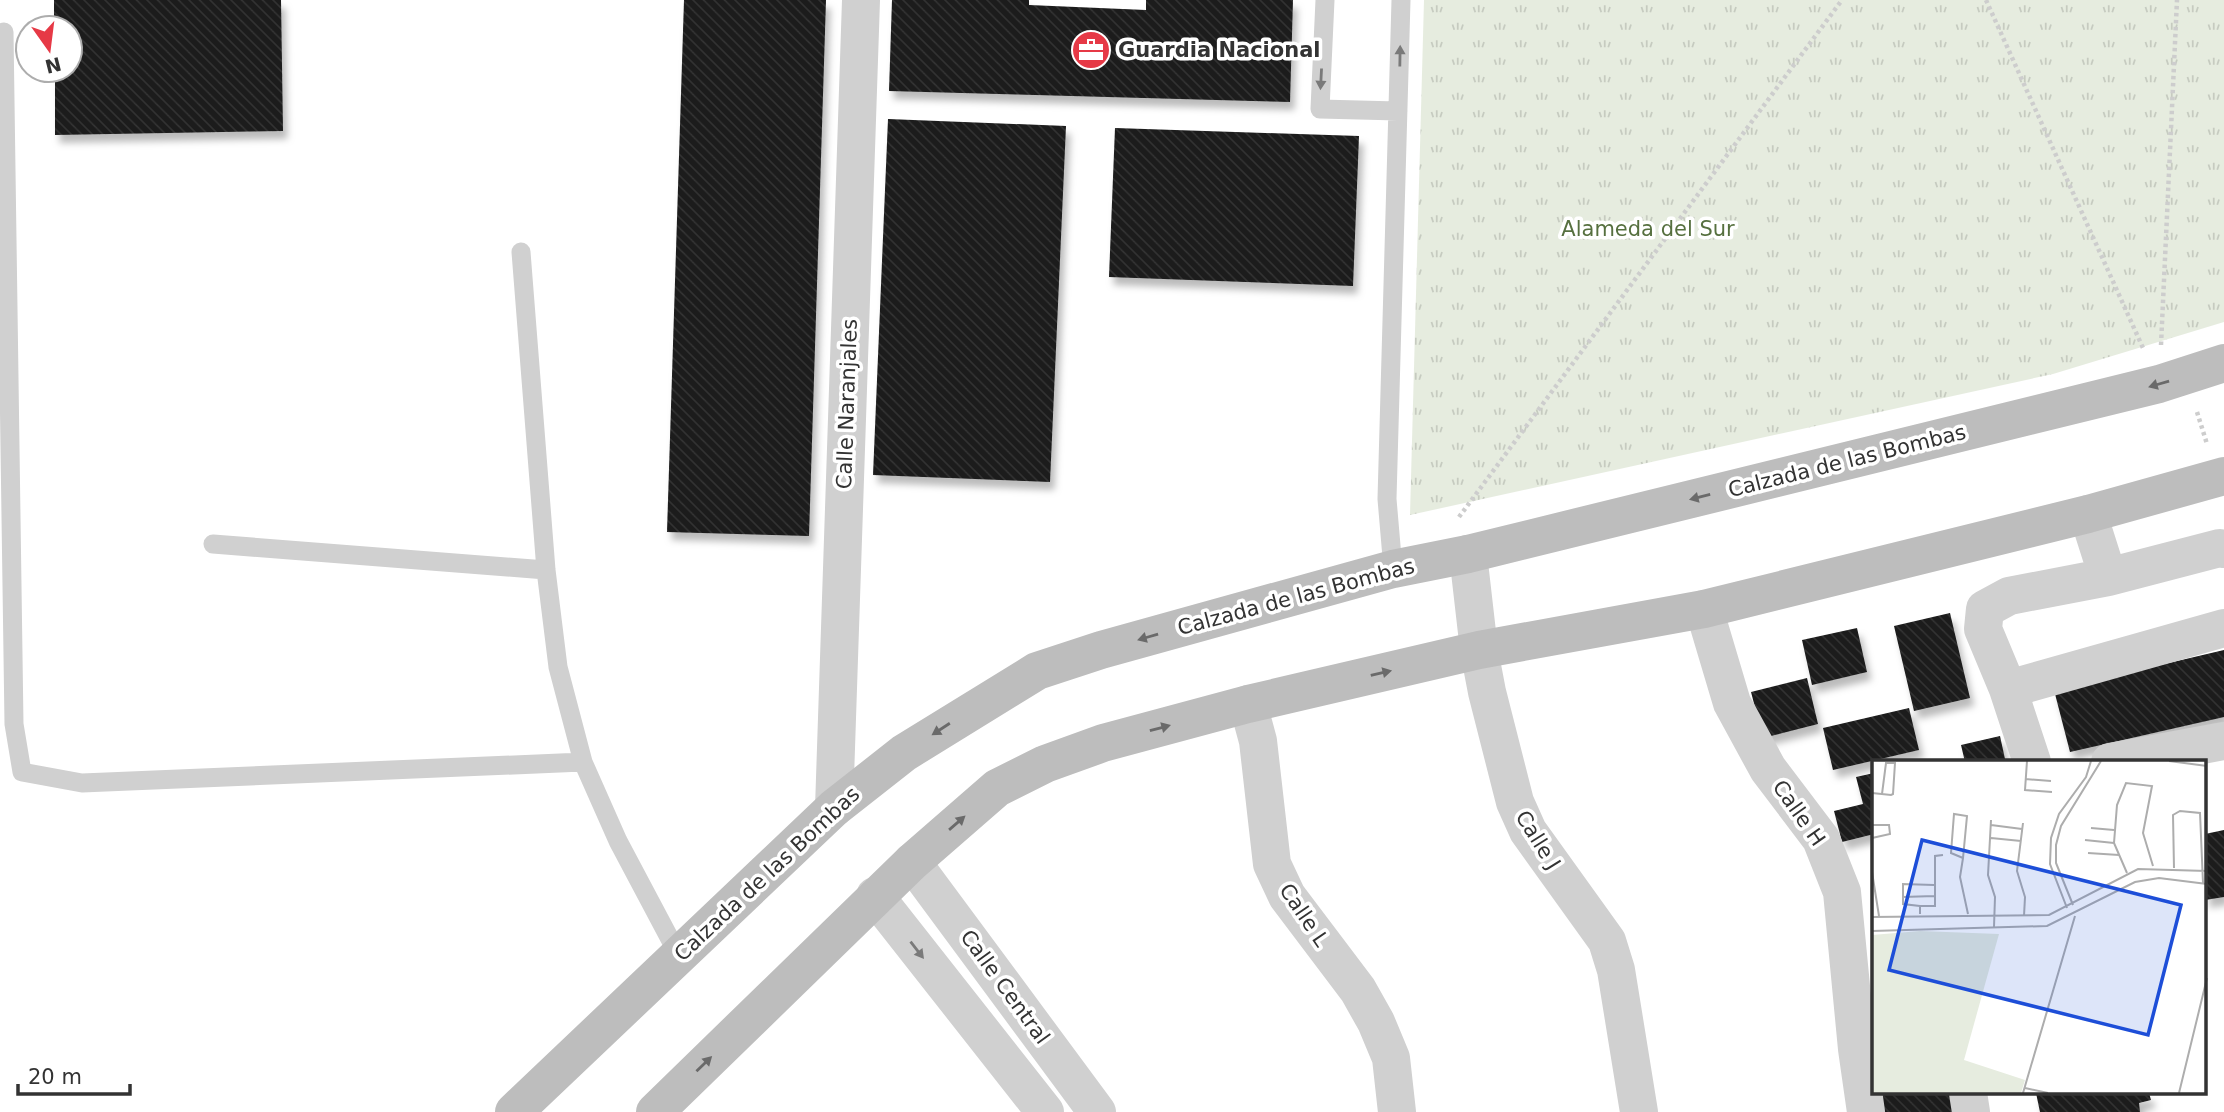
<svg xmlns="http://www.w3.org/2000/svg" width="2224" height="1112" font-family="'DejaVu Sans',sans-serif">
	<defs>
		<pattern id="park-tufts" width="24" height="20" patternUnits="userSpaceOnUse" patternTransform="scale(1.75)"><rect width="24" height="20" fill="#e6ecdf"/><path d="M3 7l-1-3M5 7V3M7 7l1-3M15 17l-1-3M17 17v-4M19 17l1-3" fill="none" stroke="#c6cbc0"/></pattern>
		<pattern id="building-back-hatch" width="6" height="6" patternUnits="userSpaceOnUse" patternTransform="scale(1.75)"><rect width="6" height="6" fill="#1a1a1a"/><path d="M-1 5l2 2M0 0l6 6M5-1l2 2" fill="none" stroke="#333"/></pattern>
		<filter id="shadow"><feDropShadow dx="4.5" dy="8" stdDeviation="3.5" flood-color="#0004"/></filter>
	</defs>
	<rect width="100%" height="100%" fill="#fff"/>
	<path fill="url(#park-tufts)" d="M1424,0H2224V322L2053,374L1410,515Z"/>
	<path fill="url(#building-back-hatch)" filter="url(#shadow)" d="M54,0H281L283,131L55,135V70H70V28H54Z
		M684,0H826L809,536L667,532Z
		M892,0H1029V5L1146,10V0H1293L1290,102L889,91Z
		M888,119L1066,126L1050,482L873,475Z
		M1115,128L1359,136L1353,286L1109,277Z
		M1950,613L1970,698L1914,711L1894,626Z
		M1857,628L1867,672L1812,685L1802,640Z
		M2224,650V717L2070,752L2054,690Z
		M1807,678L1818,724L1763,738L1751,692Z
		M1909,708L1919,750L1833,770L1823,728Z
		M2000,736L2005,759L1992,762H1965L1961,745Z
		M1874,773V834L1842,842L1834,811L1863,804L1856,777Z
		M2224,830V897L2205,900V834Z
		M1882,1093H1952L1954,1112H1884Z
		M2036,1093H2149L2151,1100L2139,1103L2140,1112H2040Z"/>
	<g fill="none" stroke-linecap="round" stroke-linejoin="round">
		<path stroke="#cdcdcd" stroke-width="4.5" stroke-dasharray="3.5 3.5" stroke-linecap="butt" d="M1986,0L2143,348
			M2161,345L2177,0
			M2197,412L2207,444
			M1459,517L1842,0"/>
		<path stroke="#d0d0d0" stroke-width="19" d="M1325,0L1320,109L1398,111
			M4,32L14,724L22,772L82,783L583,762
			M521,252L546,570L558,667L583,762L618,841L679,956
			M213,544L546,570
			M1393,569L1387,499L1401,0"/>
		<path stroke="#d0d0d0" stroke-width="38" d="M1468,554L1479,650L1487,692L1515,802L1528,831L1607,941L1616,970L1639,1112
			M2108,577L2220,548L2224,549
			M1704,609L1732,703L1768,769L1821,839L1842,892L1857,1049L1866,1112
			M2008,689L2224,628
			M1248,704L1258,741L1272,864L1287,896L1358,990L1376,1022L1391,1058L1397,1112
			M2032,762L2008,689L1983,629L1985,609L2009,596L2108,577L2088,514
			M2110,762L2224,741
			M834,808L861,0
			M912,862L1097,1112
			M875,896L1045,1112
			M1968,1093L1971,1112"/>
		<path stroke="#bdbdbd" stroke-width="38" d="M514,1112L834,808L904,753L1037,671L1101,650L1393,569L1468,554L2159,384L2224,363
			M655,1112L912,862L997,788L1045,764L1103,743L1248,704L1479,650L1704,609L2088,514L2224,476"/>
	</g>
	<defs><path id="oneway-solid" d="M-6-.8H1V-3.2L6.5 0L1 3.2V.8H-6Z" transform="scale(1.75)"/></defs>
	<g fill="#7a7a7a">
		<use href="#oneway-solid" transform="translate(1400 56) rotate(-89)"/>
		<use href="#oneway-solid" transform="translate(1321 79) rotate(93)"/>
		<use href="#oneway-solid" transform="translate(917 950) rotate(52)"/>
	</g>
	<g fill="#6a6a6a">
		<use href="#oneway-solid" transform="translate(2159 384) rotate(164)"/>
		<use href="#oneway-solid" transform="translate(1700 497) rotate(166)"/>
		<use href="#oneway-solid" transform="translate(1148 637) rotate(164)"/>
		<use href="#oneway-solid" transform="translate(1381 673) rotate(-13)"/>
		<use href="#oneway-solid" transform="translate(1160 728) rotate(-15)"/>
		<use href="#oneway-solid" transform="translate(941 729) rotate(147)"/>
		<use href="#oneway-solid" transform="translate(957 823) rotate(-41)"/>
		<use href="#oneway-solid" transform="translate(704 1064) rotate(-44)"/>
	</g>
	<defs>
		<symbol id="office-disc" viewBox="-11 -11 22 22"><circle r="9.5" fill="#e63946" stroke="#fff"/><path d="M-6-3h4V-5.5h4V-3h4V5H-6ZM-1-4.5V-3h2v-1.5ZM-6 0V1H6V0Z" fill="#fff"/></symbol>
	</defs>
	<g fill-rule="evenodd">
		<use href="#office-disc" x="1069" y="28" width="44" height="44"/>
	</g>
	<g text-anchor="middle" stroke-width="7" stroke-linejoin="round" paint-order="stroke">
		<g font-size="21" font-weight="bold" fill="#333" stroke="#fff" text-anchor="start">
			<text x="1118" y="57">Guardia Nacional</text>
		</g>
		<g font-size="21" fill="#56703f" stroke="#fff">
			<text x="1648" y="236">Alameda del Sur</text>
		</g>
		<g font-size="21" fill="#333" stroke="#fff">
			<text transform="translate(847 404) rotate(-88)" y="7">Calle Naranjales</text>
			<text transform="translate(1847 461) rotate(-14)" y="7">Calzada de las Bombas</text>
			<text transform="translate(1296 597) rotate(-15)" y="7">Calzada de las Bombas</text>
			<text transform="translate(1799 813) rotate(55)" y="7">Calle H</text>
			<text transform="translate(1538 840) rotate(58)" y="7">Calle J</text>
			<text transform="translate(767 874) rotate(-43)" y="7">Calzada de las Bombas</text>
			<text transform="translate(1304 915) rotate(56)" y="7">Calle L</text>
			<text transform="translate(1005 987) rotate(54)" y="7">Calle Central</text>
		</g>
	</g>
	<g transform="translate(1872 760)">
		<rect width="334" height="334" fill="#fff"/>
		<path d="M48,171L127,174L92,300L153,320L149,333H0V175Z" fill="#e6ecdf"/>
		<path fill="none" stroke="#adadad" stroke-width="2" d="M155,1L153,30L180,32M297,1L335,6M153,19L179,21M0,33L19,35L21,34L23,3H14L10,34M119,60L116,115L123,137L122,167M151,63L145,111L153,137L152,156M0,65H17L18,74L0,78M119,65L150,69M219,68L242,70M119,78L149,81M213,80L242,83M216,93L247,95M91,98L79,93L82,54L95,56L91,98L88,117L96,154M302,108L301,55L308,51L328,53L331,123M0,112L7,156M255,113L242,83L245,45L254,23L280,26L271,73L281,106M30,137L63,136M201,145L184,103V85L189,66L229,1M48,146L31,144V124L62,125M195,148L178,104L179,78L187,54L214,17L219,1M48,154V146H63V96L71,95M0,157L177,155L266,109L335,111M0,171L175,166L263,122L287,118L335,124M153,328L176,333M151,333L203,156M307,333L335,218"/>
		<path fill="#1d4ed8" fill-opacity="0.15" stroke="#1d4ed8" stroke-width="3.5" d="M50,80L309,145L276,275L17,210Z"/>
		<rect width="334" height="334" fill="none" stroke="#333" stroke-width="3.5"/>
	</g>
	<g transform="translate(49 49) rotate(166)"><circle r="33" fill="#ffffff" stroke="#adadad" stroke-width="2"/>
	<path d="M0-5L12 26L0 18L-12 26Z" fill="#e63946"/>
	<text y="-10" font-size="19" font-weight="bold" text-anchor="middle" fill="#333333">N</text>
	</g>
	<path d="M18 1084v10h112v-10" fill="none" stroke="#333333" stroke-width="3.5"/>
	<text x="28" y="1084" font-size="21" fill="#333333" stroke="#ffffff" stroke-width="5" paint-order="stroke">20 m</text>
</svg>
